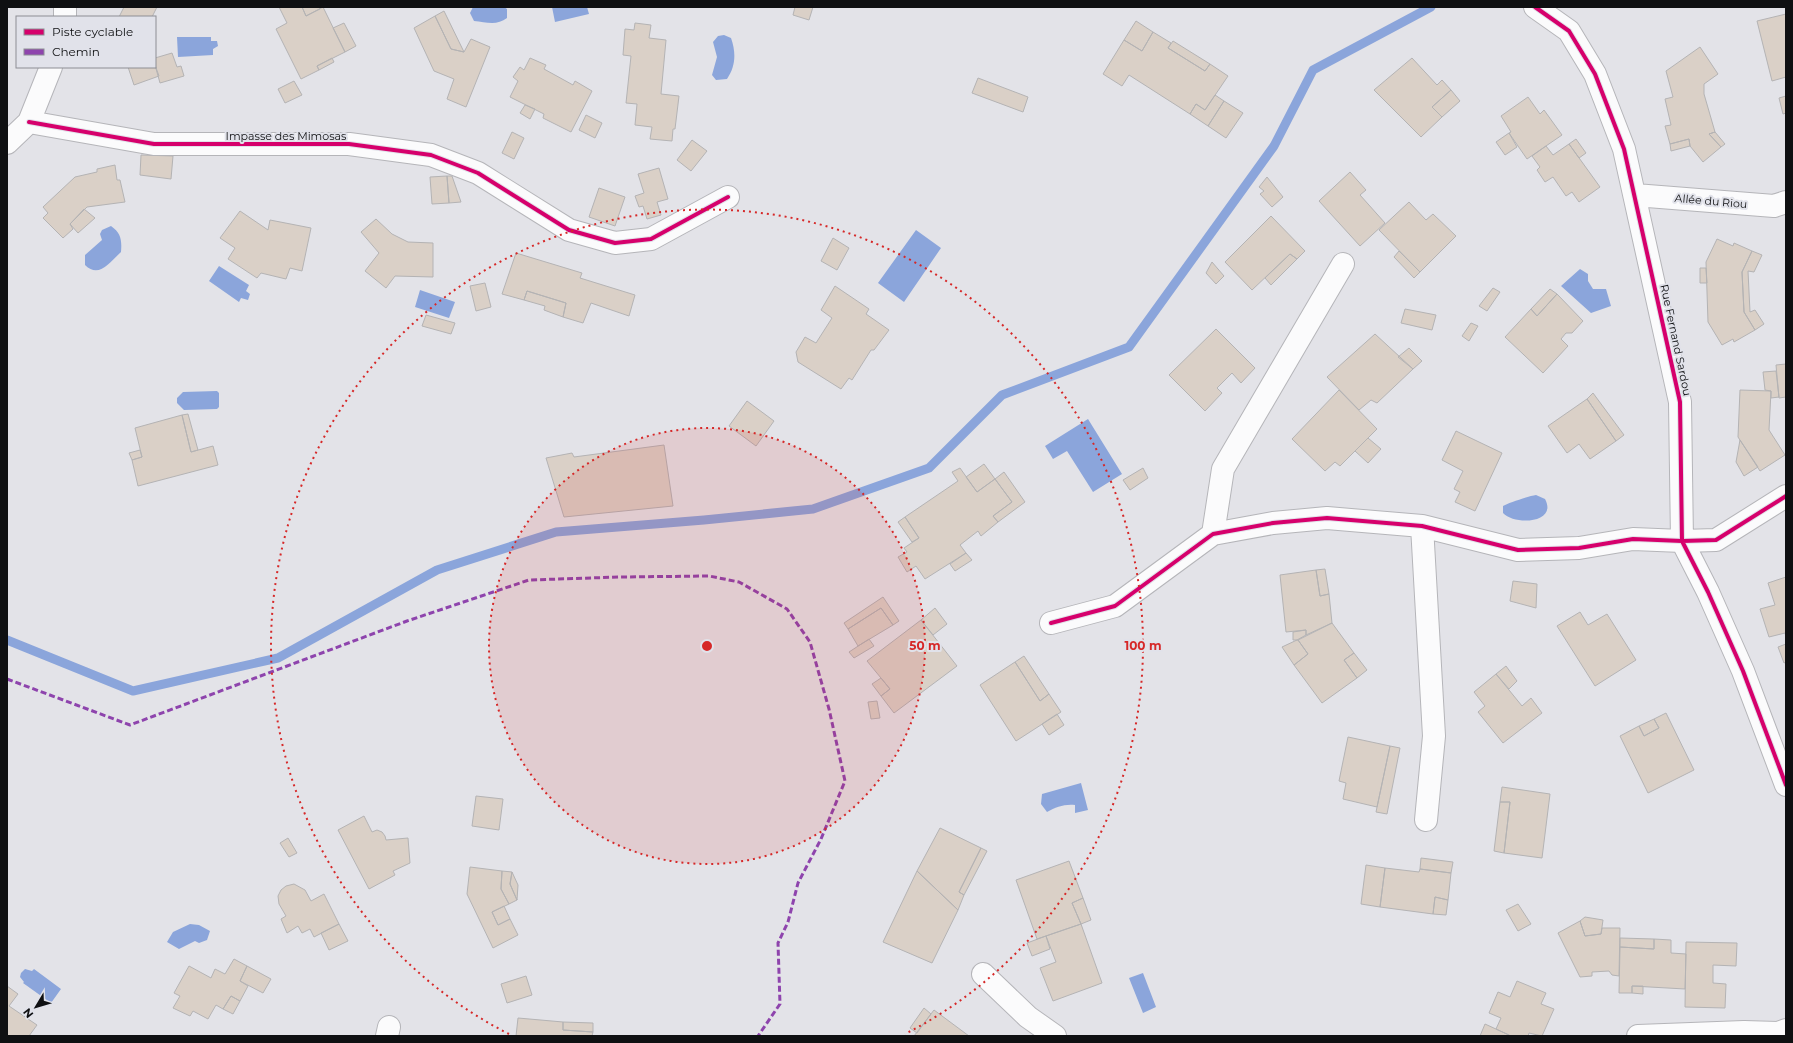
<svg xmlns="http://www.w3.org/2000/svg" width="1793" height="1043" font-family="Montserrat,sans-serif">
	<rect width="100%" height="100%" fill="#e3e3e8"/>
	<path fill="#8ba5db" d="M473,7H504L507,9V18C497,26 486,22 474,21L470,13Z
		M552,7H587L589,14L555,22Z
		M724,35L731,38C736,52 736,66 727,79L716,80L712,75L717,57L713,42L718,36Z
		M177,37H211V41H217L218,46L213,49V55L178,57Z
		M111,226C121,233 122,240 121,252C110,262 99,279 85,265V255L102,240L100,234L102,230Z
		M916,230L941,248L904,302L878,283Z
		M219,266L249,285L246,291L250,294L248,300L241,298L239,302L209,281Z
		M1580,269L1588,274V281L1593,289H1606L1611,306L1591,313L1561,286Z
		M420,290L455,302L449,318L415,307Z
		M217,391L219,393V407L217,409L184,410L177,403V398L183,392Z
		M1088,419L1122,474L1093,492L1067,451L1053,459L1045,446Z
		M1536,495L1545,499C1558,523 1515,526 1503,513V506C1508,503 1529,496 1536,495Z
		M1081,783L1088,810L1075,813V805C1064,804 1056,807 1047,812L1041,804L1042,794Z
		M190,924L199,925L210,931L207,940L199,943L195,941L179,949L167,942L173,932Z
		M25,969L32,971L34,969L61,989L51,1003L23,983L24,982L20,977L21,973Z
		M1143,973L1156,1007L1143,1013L1129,978Z"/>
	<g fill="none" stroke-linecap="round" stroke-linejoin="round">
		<path stroke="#8ba5db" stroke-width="9" d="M7,640L133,691L278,658L437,570L556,532L704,520L813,509L929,468L1002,395L1129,347L1274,146L1313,70L1431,7"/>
	</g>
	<path fill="#dad0c7" stroke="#b4b3b4" d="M124,7H157L152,17H119Z
		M279,7H302L306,16L323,7L345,52L317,66L319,70L301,79L276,29L287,23Z
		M302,7H319L320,9L306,16Z
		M795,7H813L809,20L793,15Z
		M444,11L464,52L451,49L435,16Z
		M1786,14V77L1772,81L1757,21Z
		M435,16L451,49L464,52L471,39L490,47L466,107L447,99L454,79L434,71L414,28Z
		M1136,21L1153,32L1142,51L1124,40Z
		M344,23L356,46L345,52L333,28Z
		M635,23L651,25L649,38L666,40L661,94L679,96L675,129H673L672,141L650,139L652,127L635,125L637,104L626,103L631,56L623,55L625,29L634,30Z
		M1153,32L1171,43L1168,48L1205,71L1210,64L1228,76L1205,110L1196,104L1190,114L1129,75L1122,86L1103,74L1124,40L1142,51Z
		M1173,41L1210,64L1205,71L1168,48Z
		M1700,47L1718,74L1704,84V94L1715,132L1709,134L1721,147L1703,162L1690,146L1689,139L1670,144L1665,126L1671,125L1665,99L1673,97L1666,71Z
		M172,53L177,67L181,66L184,76L160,83L155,65V58Z
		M332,58L334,62L319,70L317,66Z
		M530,58L546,65L544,69L573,85L575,81L592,91L571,132L543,118L544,114L510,97L518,81L513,77L520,67L524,70Z
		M1412,58L1437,85L1442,80L1451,90L1432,107L1442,117L1421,137L1374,90Z
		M155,65L159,76L134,85L128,67H155Z
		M978,78L1028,97L1023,112L972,93Z
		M294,81L302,95L285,103L278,89Z
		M1451,90L1460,101L1442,117L1432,107Z
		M1215,95L1224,101L1208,126L1190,114L1196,104L1205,110Z
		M1786,96V113L1783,114L1779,98Z
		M1528,97L1540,114L1544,110L1562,135L1527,159L1509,133L1511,132L1501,116Z
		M1224,101L1243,113L1226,138L1208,126Z
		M525,105L535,109L530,119L520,113Z
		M586,115L602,123L595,138L579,130Z
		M512,132L524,138L514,159L502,153Z
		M1715,132L1725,144L1721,147L1709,134Z
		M1509,133L1517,147L1505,155L1496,142Z
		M1576,139L1586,153L1579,158L1569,144Z
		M1689,139L1690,146L1671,151L1670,144Z
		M692,140L707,151L691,171L677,160Z
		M1569,144L1600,187L1579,202L1572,192L1566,196L1553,177L1545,182L1537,170L1540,167L1532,156L1546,146L1553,155Z
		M141,155L173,156L171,179L140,175Z
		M115,165L117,180H120L125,202L87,207L70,224L73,229L63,238L43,218L48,213L43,207L75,177L97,172V169Z
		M659,168L668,199L657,202L661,215L647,219L643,206L639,207L635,196L644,193L638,174Z
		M1350,172L1366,190L1360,195L1385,223L1360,246L1319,201Z
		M447,176L449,203L432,204L430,177Z
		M447,176H452L461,202L449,203Z
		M1267,177L1283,197L1272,207L1260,194L1264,191L1259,187Z
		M599,188L625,197L615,226L589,217Z
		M1409,202L1426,220L1433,214L1456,236L1420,272L1379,230Z
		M84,209L95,218L78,233L70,224Z
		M240,211L268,230L270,220L311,228L302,271L290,268L286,279L261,273L257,278L228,259L235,248L220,238Z
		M1271,216L1305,251L1297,259L1290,254L1252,290L1225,262Z
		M376,219L392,234L408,242L433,243V277L395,276L386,288L365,271L379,253L361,232Z
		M833,238L849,248L837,270L821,261Z
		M1717,239L1733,246L1734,243L1752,251L1742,272L1744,312L1755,330L1734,342L1733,339L1722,345L1708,322L1706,262Z
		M1399,251L1420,272L1414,278L1394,257Z
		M1752,251L1762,255L1754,272L1748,271L1750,312L1755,310L1764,324L1755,330L1744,312L1742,272Z
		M516,253L582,273L580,278L635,295L629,316L591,303L583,323L563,317L566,303L527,291L524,300L502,294Z
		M1290,254L1297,259L1271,285L1265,278Z
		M1212,262L1224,276L1216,284L1206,273Z
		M1700,268H1706L1707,283H1700Z
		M485,283L491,307L476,311L470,286Z
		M835,286L869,309L866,314L889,330L874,350H871L852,380L849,378L841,389L798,362L796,352L805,337L816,343L832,318L821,310Z
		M1493,288L1500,292L1487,311L1479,306Z
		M1550,289L1557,294L1537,316L1531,309Z
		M527,291L566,303L563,317L544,310L545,306L524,300Z
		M1557,294L1583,321L1572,333H1566L1561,339L1568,346L1543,373L1505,337L1531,309L1537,316Z
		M1405,309L1436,315L1432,330L1401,323Z
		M426,315L455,323L451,334L422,326Z
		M1471,323L1478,326L1469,341L1462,336Z
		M1216,329L1255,368L1241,383L1232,373L1217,388L1222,393L1205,411L1169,375Z
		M1375,334L1413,369L1377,403L1371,400L1359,410L1327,377Z
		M1409,348L1422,361L1413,369L1398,357Z
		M1786,364V397L1779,398L1776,365Z
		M1776,371L1779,397L1771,398V391L1765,390L1763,372Z
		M1339,390L1377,429L1340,466L1335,462L1325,471L1292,439Z
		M1740,390L1771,391L1769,430L1785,455L1760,471L1738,437Z
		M1593,393L1624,435L1616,441L1587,399Z
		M1587,399L1616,441L1590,459L1579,444L1567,453L1548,426Z
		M747,401L774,421L756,446L729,426Z
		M188,414L198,450L191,452L182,415Z
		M182,415L191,452L213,446L218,465L138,486L132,460L142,457L135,428Z
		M1456,431L1502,453L1475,511L1455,502L1460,492L1454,489L1463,471L1442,460Z
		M1368,438L1381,449L1368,463L1355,451Z
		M1740,440L1758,467L1744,476L1736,462Z
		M664,445L673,506L564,517L546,458L572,453L574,457Z
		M140,450L142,457L132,460L129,453Z
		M984,464L995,479L977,492L966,477Z
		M960,468L977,492L995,479L1012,502L993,516L998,522L981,536L978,531L960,545L966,553L925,579L916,566L907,572L898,557L907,552L904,548L919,538L905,517L958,481L952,472Z
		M1143,468L1148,478L1130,490L1123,480Z
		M1004,472L1025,502L998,522L993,516L1012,502L995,479Z
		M905,517L919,538L912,542L898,522Z
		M966,553L972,560L955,571L950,564Z
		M1325,569L1329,594L1320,596L1316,570Z
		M1316,570L1320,596L1329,594L1332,623L1306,635V630L1286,632L1280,575Z
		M1786,577V637L1785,633L1769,637L1760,609L1775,605L1768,583Z
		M1513,581L1537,584L1536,608L1510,601Z
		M883,597L899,621L893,625L881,608L848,629L844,623Z
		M881,608L893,625L858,646L848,629Z
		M935,608L947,624L933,635L921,620Z
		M1580,612L1588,625L1607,614L1636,660L1595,686L1557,626Z
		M921,620L957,666L894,713L881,696L890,689L867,661Z
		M1332,623L1354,653L1344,660L1357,678L1322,703L1294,665L1308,654L1298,640Z
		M1306,630V635L1297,640H1293V632Z
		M869,639L874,646L854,658L849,652Z
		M1297,640H1298L1308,654L1294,665L1282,647Z
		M1786,644V662L1784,663L1778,647Z
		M1354,653L1367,670L1357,678L1344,660Z
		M1024,656L1049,694L1040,701L1015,662Z
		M1015,662L1040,701L1049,694L1061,712L1016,741L980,685Z
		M1506,666L1517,681L1509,689L1496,674Z
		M1496,674L1522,706L1531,698L1542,713L1503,743L1478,712L1485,706L1474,692Z
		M881,678L890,689L881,696L872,684Z
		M877,701L880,718L871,719L868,702Z
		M1666,713L1694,770L1648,793L1620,736L1639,726L1644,736L1659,728L1654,719Z
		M1057,714L1064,725L1049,735L1042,724Z
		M1654,719L1659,728L1644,736L1639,726Z
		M1348,737L1390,746L1377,807L1343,799L1346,783L1339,781Z
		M1390,746L1400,748L1387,814L1376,812Z
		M1502,787L1550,794L1542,858L1504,853L1510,802H1500Z
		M476,796L503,799L499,830L472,826Z
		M1500,802H1510L1504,853L1494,851Z
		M364,816L372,832L377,830L382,832L385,836L386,840L408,838L410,863L393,871L395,875L369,889L338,830Z
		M940,828L981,848L959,892L964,895L958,910L917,871Z
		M288,838L297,853L289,857L280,843Z
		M981,848L987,851L964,895L959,892Z
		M1421,858L1453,862L1451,873L1420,869Z
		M1069,861L1083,898L1072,903L1081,924L1037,939L1016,880Z
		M1366,865L1385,868L1380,907L1361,904Z
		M470,867L502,871L501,889L509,904L492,912L498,925L510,919L518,935L493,948L467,894Z
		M1385,868L1419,872L1420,869L1451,873L1448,900L1435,897L1433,914L1380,907Z
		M502,871L512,872L510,884L517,900L509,904L501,889Z
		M917,871L958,910L932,963L883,942Z
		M512,872L518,885L517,900L510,884Z
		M294,884L305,890L311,901L324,894L339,924L314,937L310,929L302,933L298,926L287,933L281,919L286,916L279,904L278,896L281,890L286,886Z
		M1435,897L1448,900L1446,915L1433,914Z
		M1083,898L1091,920L1081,924L1072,903Z
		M1518,904L1531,924L1518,931L1506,910Z
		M504,906L510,919L498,925L492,912Z
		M1585,917L1603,920L1601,934L1585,936L1580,921Z
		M1580,921L1585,936L1601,934L1602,928H1620L1619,976L1612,975L1609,971L1592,972V976L1580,977L1558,933Z
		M339,924L348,941L329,950L321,933Z
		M1081,924L1102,983L1053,1001L1040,968L1056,962L1046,936Z
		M1046,936L1050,949L1032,956L1027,943Z
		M1620,938L1654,939V949L1620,947Z
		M1654,939L1671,940V953L1686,954L1685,989L1632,986V993H1619L1620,947L1654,949Z
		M1686,942L1737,943L1736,966L1713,965V983L1726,984L1725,1008L1685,1007Z
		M234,959L247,966L240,981L248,986L240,1001L231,996L223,1009L216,1005L208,1019L193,1011L190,1016L173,1008L180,996L174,993L189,966L211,978L215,969L225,974Z
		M247,966L271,979L263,993L240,981Z
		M526,976L532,995L507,1003L501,984Z
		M1517,981L1546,993L1541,1004L1554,1009L1542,1036L1529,1033L1528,1036H1511L1496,1029L1501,1018L1489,1013L1498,992L1510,997Z
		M7,986L18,994L9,1006L37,1025L29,1036H7Z
		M1632,986H1643V994L1632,993Z
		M231,996L240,1001L233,1014L223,1009Z
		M924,1008L931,1014L917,1033L910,1028Z
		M934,1010L969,1036H914Z
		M518,1018L563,1022V1030L593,1032L592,1036H516Z
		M563,1022L593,1023V1032L563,1030Z
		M1485,1024L1509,1035V1036H1480Z"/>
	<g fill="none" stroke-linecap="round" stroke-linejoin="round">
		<defs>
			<path id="minor" d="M65,7V17
				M1535,7L1569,31L1595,74L1624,149L1680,402L1682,541L1708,592L1743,671L1786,785
				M29,122L154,144H349L431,155L478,173L569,230L615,243L651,239L728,197
				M7,143L29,122L51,67
				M1635,195L1774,206L1786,202
				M1422,526L1434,736L1426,820
				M1213,534L1223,469L1343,264
				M1051,623L1115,606L1213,534L1273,523L1327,518L1422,526L1518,550L1579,548L1633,539L1682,541L1716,540L1786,496
				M983,974L1028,1017L1055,1036
				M387,1036L389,1027
				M1638,1036L1744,1032L1778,1033L1786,1030"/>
		</defs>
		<use href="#minor" stroke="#b5b5b9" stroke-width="24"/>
		<use href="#minor" stroke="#fbfbfc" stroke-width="22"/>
		<path stroke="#8e44ad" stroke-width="3" stroke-dasharray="6 3" stroke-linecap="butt" d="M7,679L130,725L407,621L529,580L619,577L709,576L739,582L787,609L810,642L829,709L845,781L821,839L798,883L788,922L778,943L780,1004L758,1036"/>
		<defs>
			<path id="cycleway" d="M1535,7L1569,31L1595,74L1624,149L1680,402L1682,541L1708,592L1743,671L1786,785
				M29,122L154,144H349L431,155L478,173L569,230L615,243L651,239L728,197
				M1051,623L1115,606L1213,534L1273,523L1327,518L1422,526L1518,550L1579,548L1633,539L1682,541L1716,540L1786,496"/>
		</defs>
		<use href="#cycleway" stroke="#e1e2ea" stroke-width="6"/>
		<use href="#cycleway" stroke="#d6006c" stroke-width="4"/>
	</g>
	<circle cx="707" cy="646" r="218" fill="#d62828" fill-opacity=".12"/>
	<g fill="none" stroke="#d62828" stroke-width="2" stroke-dasharray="2 4">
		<circle cx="707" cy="646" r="218"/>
		<path d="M509 1034A436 436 0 1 1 905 1034"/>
	</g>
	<g text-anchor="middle" stroke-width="4" stroke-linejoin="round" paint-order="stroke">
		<g font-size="11" fill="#0f1012" stroke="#e1e2ea">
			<text x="286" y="140">Impasse des Mimosas</text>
			<text transform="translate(1711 201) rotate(5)" y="4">Allée du Riou</text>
			<text transform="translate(1676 340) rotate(78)" y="4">Rue Fernand Sardou</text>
		</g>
	</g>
	<circle cx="707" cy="646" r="6" fill="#d62828" stroke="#e1e2ea" stroke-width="2"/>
	<g font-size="12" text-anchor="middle" font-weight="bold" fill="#d62828" stroke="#e1e2ea" stroke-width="4" stroke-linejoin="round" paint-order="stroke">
		<text x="925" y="650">50 m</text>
		<text x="1143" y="650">100 m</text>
	</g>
	<rect width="1793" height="1043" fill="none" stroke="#0f1012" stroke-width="16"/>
	<rect x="16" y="16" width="140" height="52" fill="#e1e2ea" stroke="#8d8e94"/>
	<rect x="24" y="29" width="20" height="6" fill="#d6006c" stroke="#8d8e94"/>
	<text x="52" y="36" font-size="12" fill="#0f1012">Piste cyclable</text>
	<rect x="24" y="49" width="20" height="6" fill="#8e44ad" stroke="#8d8e94"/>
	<text x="52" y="56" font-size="12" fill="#0f1012">Chemin</text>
	<g transform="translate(36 1007) rotate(232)" stroke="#e1e2ea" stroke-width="3" paint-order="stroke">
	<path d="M0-3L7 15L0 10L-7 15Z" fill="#0f1012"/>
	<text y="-6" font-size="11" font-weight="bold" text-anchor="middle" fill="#0f1012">N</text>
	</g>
</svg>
